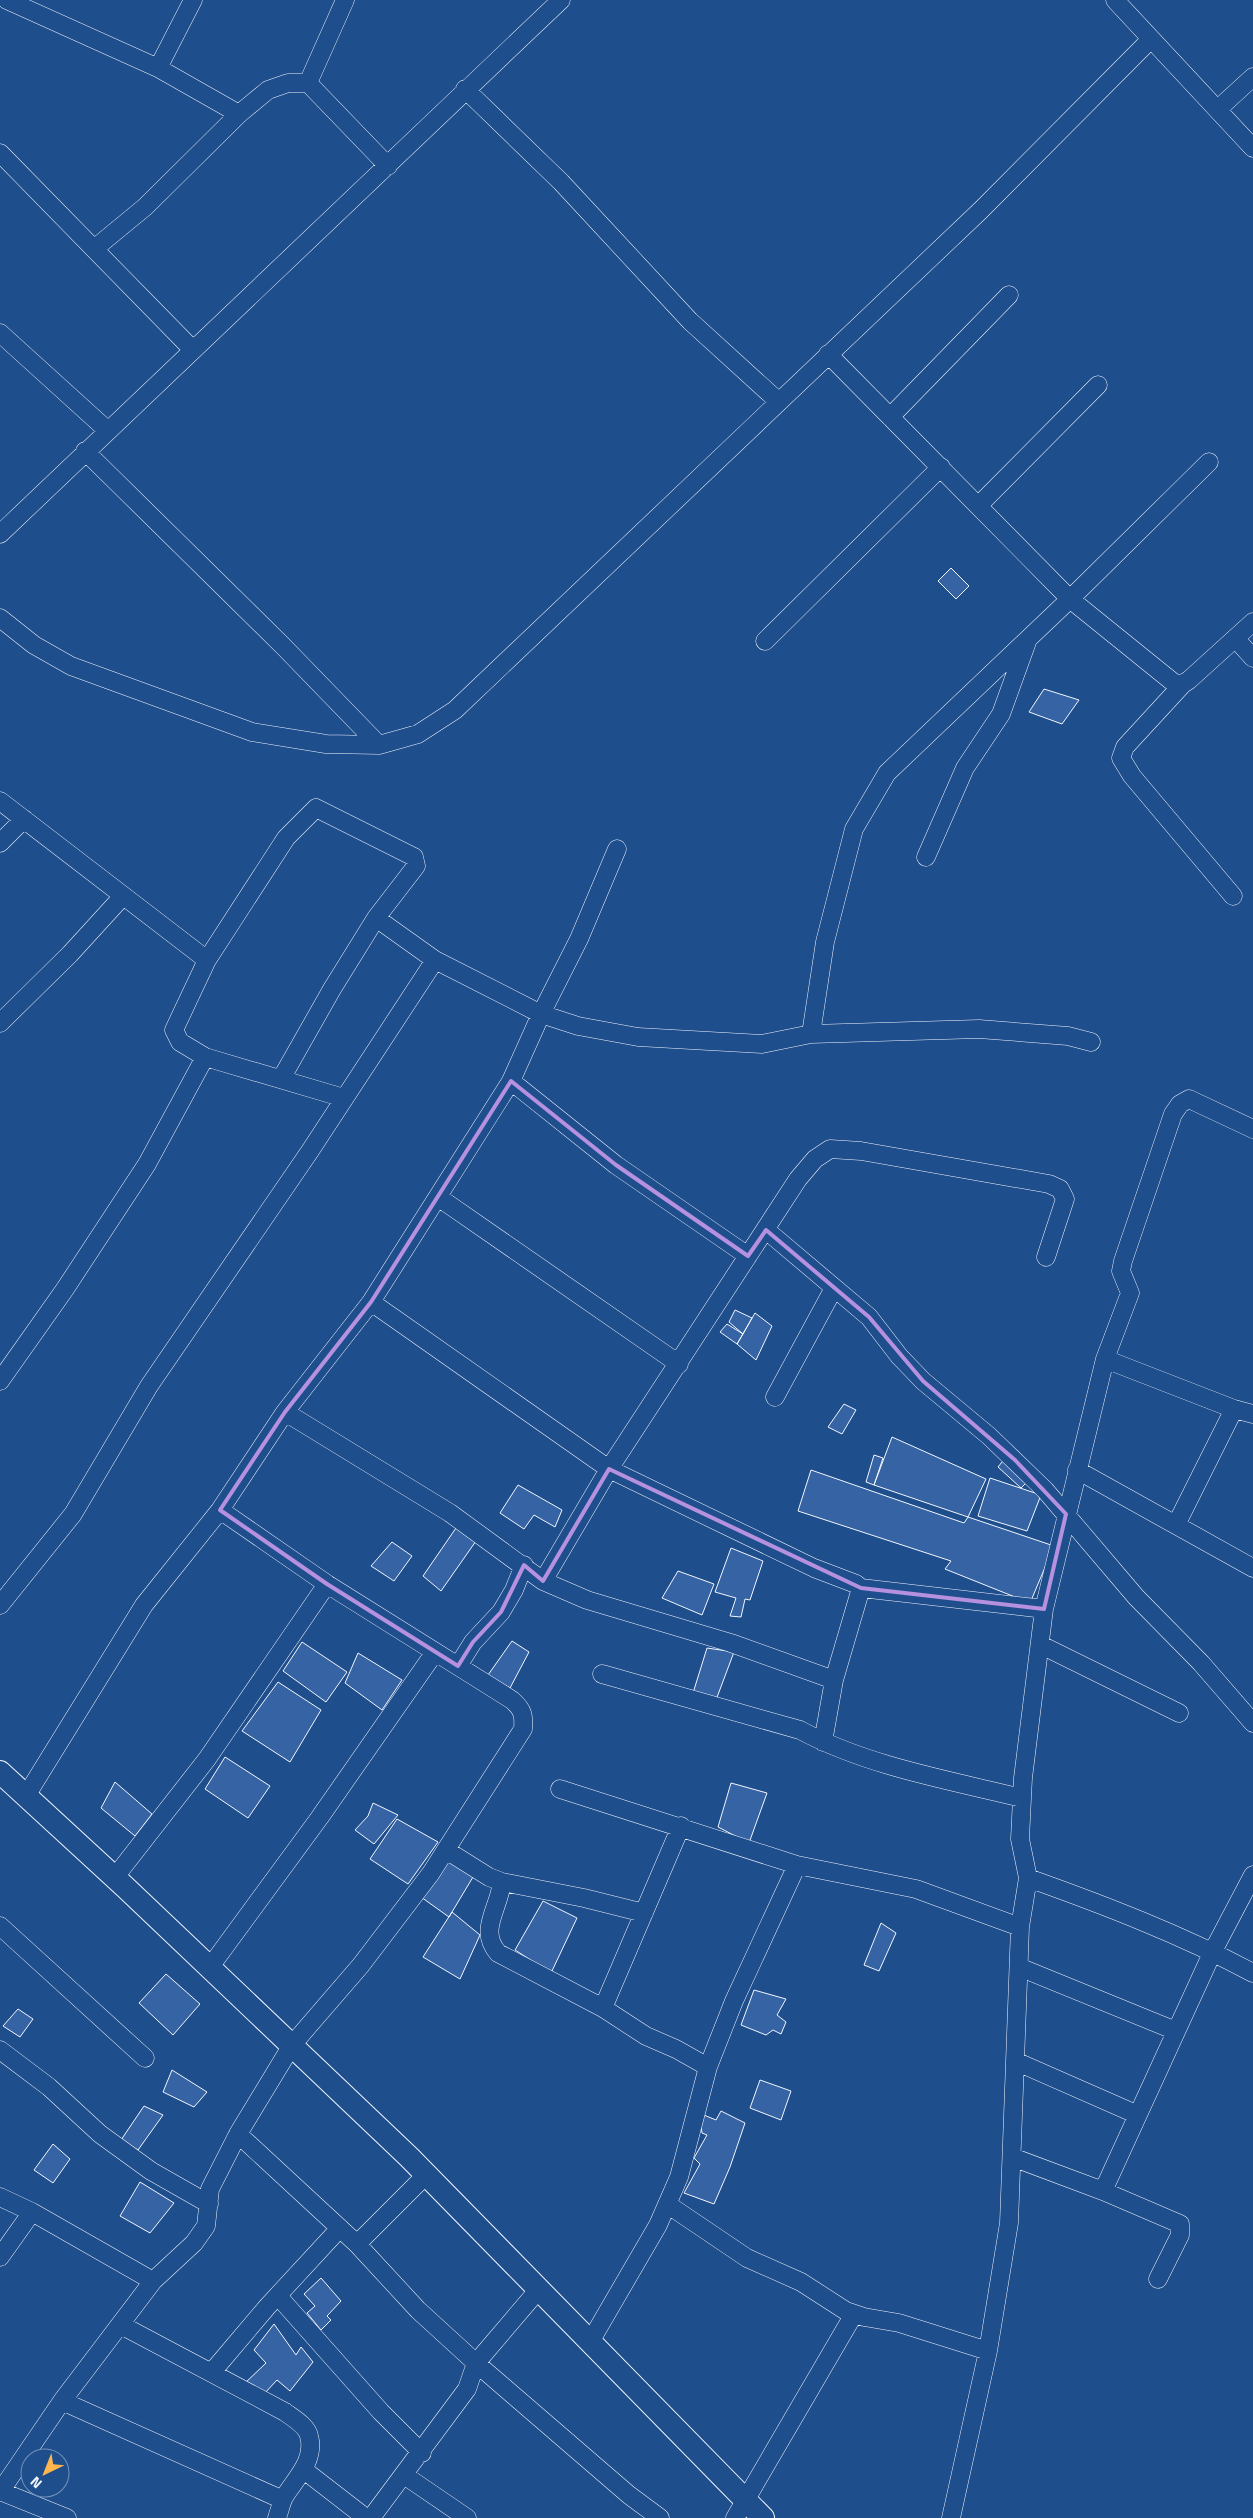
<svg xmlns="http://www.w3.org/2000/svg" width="1253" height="2518" font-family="'Titillium Web',sans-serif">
	<rect width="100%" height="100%" fill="#1f4e8c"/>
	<path fill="#3563a3" stroke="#f2f6ff" d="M951,568L969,586L956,599L938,581Z
		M1044,689L1079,700L1062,724L1029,712Z
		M735,1310L752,1318L743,1334L729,1322Z
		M755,1313L772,1326L756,1360L737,1344Z
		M727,1324L743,1334L737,1344L720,1332Z
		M844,1404L856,1410L842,1434L828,1427Z
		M892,1437L986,1479L968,1517L874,1485Z
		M874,1455L883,1458L874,1485L866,1482Z
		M1006,1457L1029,1480L1021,1488L998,1467Z
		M811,1470L964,1523L968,1517L1054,1546L1030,1603L945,1569L951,1561L798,1511Z
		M990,1478L1041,1495L1027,1531L978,1516Z
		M518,1485L562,1510L555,1527L534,1515L524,1529L500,1513Z
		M456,1528L476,1541L441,1591L423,1576Z
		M392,1542L412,1556L394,1581L371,1566Z
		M731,1548L763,1561L750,1600L745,1599L741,1617L730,1616L736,1598L715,1592Z
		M678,1571L714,1584L702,1615L662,1598Z
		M512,1641L529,1652L510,1688L488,1675Z
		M302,1642L347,1672L326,1702L283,1671Z
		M707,1648L734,1652L716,1700L693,1693Z
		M358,1653L402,1680L382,1710L345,1683Z
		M278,1682L321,1710L290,1762L242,1731Z
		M225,1757L270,1786L248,1818L205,1789Z
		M115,1782L152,1814L135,1836L101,1808Z
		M731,1783L767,1793L749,1843L718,1827Z
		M373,1803L398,1815L374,1844L355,1830L368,1816Z
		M397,1819L438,1842L408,1884L370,1859Z
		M448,1861L473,1877L449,1917L421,1897Z
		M543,1901L577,1918L551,1973L515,1950Z
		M452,1912L480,1935L460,1979L423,1957Z
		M881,1923L896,1933L879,1971L864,1965Z
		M166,1974L200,2004L173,2035L139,2003Z
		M754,1990L786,1999L777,2015L786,2022L781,2034L773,2030L766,2035L741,2025Z
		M18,2009L33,2019L20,2037L3,2026Z
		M172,2070L207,2092L194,2107L163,2092Z
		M760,2080L791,2091L781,2120L750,2108Z
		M144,2106L163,2115L138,2150L121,2140Z
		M721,2111L745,2123L730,2167L714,2204L684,2193L700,2164L694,2158L707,2135L702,2133L699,2113L716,2120Z
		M53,2144L70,2159L53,2183L34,2170Z
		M140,2182L174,2203L150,2233L120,2216Z
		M321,2278L341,2301L327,2316L331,2320L321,2330L307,2313L315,2306L304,2294Z
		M274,2324L296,2355L301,2347L313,2362L290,2391L277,2380L263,2395L243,2385L266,2363L254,2350Z"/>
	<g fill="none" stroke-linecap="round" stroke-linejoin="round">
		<defs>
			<path id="minor" d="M7,0L158,68L239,114
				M1115,0L1253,148
				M158,68L193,0
				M308,83L345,0
				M465,89L561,182L690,321L779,402
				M1218,109L1253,77
				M0,153L193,350
				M94,249L145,207L239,114L268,90L288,83H308L388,166
				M0,333L107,430
				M828,354L1070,599L1174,683L1183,684L1189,680L1253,622
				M890,417L1009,295
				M85,451L283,646L379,745
				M979,505L1098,385
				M0,534L561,0
				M0,618L34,645L71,666L252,732L326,744L379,745L418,734L455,710L981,210L1151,39
				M1235,638L1253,658
				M765,641L941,467
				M1183,684L1125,747L1121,758L1132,776L1233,896
				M0,801L207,960
				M0,843L24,819
				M926,857L965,768L1001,714L1027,642
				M376,918L435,960L541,1014L578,1026L638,1037L762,1044L811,1034L979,1029L1068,1036L1091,1042
				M0,1023L70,954L123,896
				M811,1034L825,942L854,829L887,773L1070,599L1209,462
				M281,1079L332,989L376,918L416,866L414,857L316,808L286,838L207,960L174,1030L180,1042L205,1057L344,1098
				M511,1081L616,1165L748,1256
				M438,1197L679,1364
				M766,1230L869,1317L899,1356L923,1381L989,1436L1045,1490L1136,1597L1201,1663L1253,1723
				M371,1302L609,1469L814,1568L856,1584L861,1588L834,1680
				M1105,1359L1234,1409L1176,1525
				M0,1381L65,1289L147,1164L205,1057
				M775,1397L834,1288
				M1234,1409L1253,1414
				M285,1412L450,1513L543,1581L587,1600L731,1643L834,1680L823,1742
				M1077,1470L1253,1568
				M543,1581L609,1469L798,1179L815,1159L830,1149L861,1151L1049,1184L1060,1189L1065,1199L1046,1257
				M861,1588L1044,1609
				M0,1605L73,1514L149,1386L310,1151L435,960
				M1041,1645L1179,1713
				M458,1666L473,1642L501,1612L514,1590L524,1565
				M602,1674L800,1730C867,1766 948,1780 1022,1798
				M560,1789L797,1865L916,1889L1020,1927
				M26,1796L144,1605L220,1510L285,1412L371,1302L511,1081L541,1014L579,939L617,849
				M681,1826L603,2008L646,2036L676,2049L708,2067
				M446,1850L489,1877L502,1882C499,1909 478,1930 498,1953L603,2008
				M115,1877L207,1759L327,1584
				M1028,1878C1104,1905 1182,1935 1253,1973
				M502,1882L584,1898L644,1913
				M0,1926L145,2058
				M210,1967L320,1817L435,1652
				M1019,1967L1176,2031
				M0,2050L49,2087L100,2134L151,2171L209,2204
				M1015,2061L1138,2115
				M238,2134L357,2244L418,2310L476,2363L629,2495L660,2518
				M1012,2157L1103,2191L1180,2224V2235L1158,2279
				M1103,2191L1213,1951L1253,1875
				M0,2197L32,2212L153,2281
				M667,2204L747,2258L801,2282L846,2311L864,2317L899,2323L988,2351
				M357,2244L426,2175
				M0,2257L32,2212
				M278,2296L381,2412L422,2453
				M121,2325L285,2412C293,2418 307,2426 309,2436C316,2461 294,2480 283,2499C281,2505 279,2512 277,2518
				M590,2342L658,2225L679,2177L708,2067L734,2001L797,1865
				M212,2372L267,2307L340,2228
				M62,2401L283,2500
				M304,2470L366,2518
				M404,2475L467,2518
				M0,2491L67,2518
				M0,2492L62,2401L153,2281L194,2243L206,2226L210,2189L238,2134L292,2045L361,1965L431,1873L523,1729C524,1715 523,1710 512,1700L327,1584L220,1510
				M371,2518L467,2389L476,2363L539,2289
				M735,2518L854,2314
				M951,2518L988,2351L1009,2223L1020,1927L1028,1878L1020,1839L1023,1778L1044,1609L1105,1359L1130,1293L1121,1271L1123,1261L1173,1114L1180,1104L1189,1099L1253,1129"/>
			<path id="tertiary" d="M0,1772L125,1887L409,2157L763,2518"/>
		</defs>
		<use href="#minor" stroke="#f2f6ff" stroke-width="19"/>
		<use href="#tertiary" stroke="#f2f6ff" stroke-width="24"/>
		<use href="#minor" stroke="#1f4e8c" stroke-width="18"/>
		<use href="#tertiary" stroke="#1f4e8c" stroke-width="22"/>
	</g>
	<path fill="none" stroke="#b691df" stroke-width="4" stroke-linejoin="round" d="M511,1081L616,1165L748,1256L766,1230L869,1317L923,1381L1015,1460L1066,1514L1044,1609L861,1588L609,1469L543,1581L524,1565L501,1612L473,1642L458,1666L327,1584L220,1510L285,1412L371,1302Z"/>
	<g transform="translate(45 2473) rotate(223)"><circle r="24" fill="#1f4e8c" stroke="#7391ba"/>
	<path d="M0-4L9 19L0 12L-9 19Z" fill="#ffb74d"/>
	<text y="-8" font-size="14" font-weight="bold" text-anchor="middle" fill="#f2f6ff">N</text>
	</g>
</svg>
